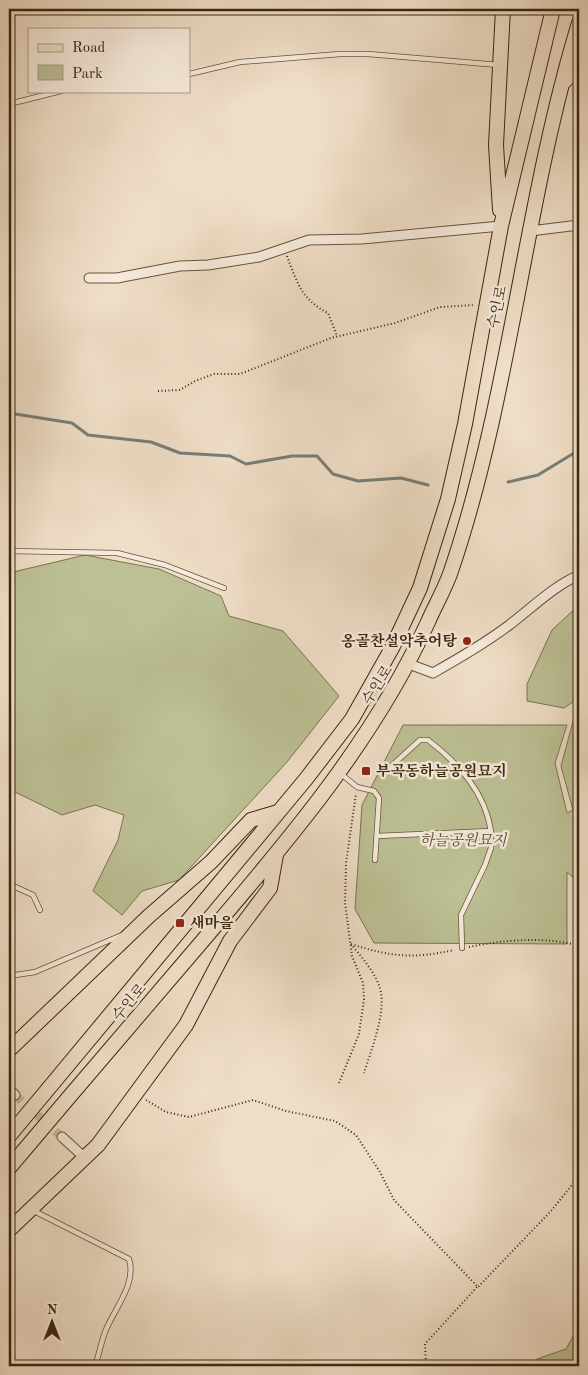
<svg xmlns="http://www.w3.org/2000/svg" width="588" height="1375" font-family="'Old Standard TT','Noto Serif KR',serif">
	<rect width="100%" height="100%" fill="#efdec7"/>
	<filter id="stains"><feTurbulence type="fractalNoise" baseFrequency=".004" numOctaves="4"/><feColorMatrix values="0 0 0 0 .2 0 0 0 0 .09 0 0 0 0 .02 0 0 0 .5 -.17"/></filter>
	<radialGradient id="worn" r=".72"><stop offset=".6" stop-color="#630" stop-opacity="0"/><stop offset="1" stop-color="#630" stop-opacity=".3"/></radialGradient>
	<path fill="#bcc094" stroke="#7b7350" d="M85,555L159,569L221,596L229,616L283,631L339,696L287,762L179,880L142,891L122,915L93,891L118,840L124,815L95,805L62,815L9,789V573Z
		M579,605V698L564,708L527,701V684L552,630Z
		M579,715V883L567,872V944L374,943L355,909L362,805L403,725H567L555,763L567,813L573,810L561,766L574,718Z
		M579,1326V1366H534L537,1359L566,1349Z"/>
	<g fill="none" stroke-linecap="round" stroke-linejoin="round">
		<path stroke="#777e78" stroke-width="3" d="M9,413L72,423L88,435L151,442L180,453L230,456L246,464L292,456H317L333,474L358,481L401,478L428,485
			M508,482L538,475L579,450"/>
		<path stroke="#cbb9a2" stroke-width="9" stroke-dasharray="9 4.5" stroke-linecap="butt" d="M550,9L579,11
			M15,1095L62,1137"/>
		<defs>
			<path id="lane" d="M189,74L240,62L340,54H368L499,65
				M9,104L61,91
				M9,551L117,553L165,565L224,588
				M340,773L357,787L374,791L379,798L375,860
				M377,836L491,831C485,792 459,764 428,740H420L387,770
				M9,884L33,895L40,910
				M462,948L461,915L485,865L491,848V831
				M9,976L35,972L122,935
				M32,1210L129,1259C137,1284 114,1309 105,1332C101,1343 99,1355 95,1366"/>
			<path id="street" d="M530,231L579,225
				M89,278H117L180,266L208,265L259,257L309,240L362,239L501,226
				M409,664L433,673C458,659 484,644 508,626C531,609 552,587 579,575
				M9,1089L15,1095
				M62,1137L85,1158"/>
			<path id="primary" d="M564,82L579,65
				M500,210L496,145L503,9
				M9,1050L149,916L211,862L251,820L278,812
				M9,1136L306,779L352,719L392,648L420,588L448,499L465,424L501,226L553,9
				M9,1168C74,1091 140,1014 205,938C289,840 374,740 428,622C435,606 444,590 450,574C511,396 524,203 579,23
				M9,1230L98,1145L186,1025L230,941L270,888L276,855"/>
		</defs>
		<use href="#lane" stroke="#67543c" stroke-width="6"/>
		<use href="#street" stroke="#67543c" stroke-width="11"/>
		<use href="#primary" stroke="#3a260d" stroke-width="16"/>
		<path stroke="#3a260d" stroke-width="2" stroke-dasharray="1 2.5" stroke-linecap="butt" d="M287,256C297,283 302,300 328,313L337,336
			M158,391L180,390L195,381L214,374H240L331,338L395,323L440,307L475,305
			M351,944C391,957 413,959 454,950
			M351,944C362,958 378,975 381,993C385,1015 371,1051 364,1073
			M469,947C502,940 547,936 579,946
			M339,1083L359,1034L364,999L363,983L352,956L345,903L346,863L356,794
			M146,1100L166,1112L189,1117L253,1100L286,1111L335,1121L356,1135L380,1172L394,1200L478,1287L552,1210L579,1176
			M426,1366L425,1344L477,1287"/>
		<use href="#lane" stroke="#f5eadb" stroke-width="4.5"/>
		<use href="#street" stroke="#f5eadb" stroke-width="9"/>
		<use href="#primary" stroke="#efdec7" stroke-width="14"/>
	</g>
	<g fill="#8f2418" stroke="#f5eadb" stroke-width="2">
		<circle cx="467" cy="641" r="5"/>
		<rect x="361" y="766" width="10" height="10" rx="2.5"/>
		<rect x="175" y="918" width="10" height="10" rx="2.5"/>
	</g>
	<g text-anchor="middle" stroke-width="5" stroke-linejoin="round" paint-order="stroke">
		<g font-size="15" fill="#3a260d" stroke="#f5eadb">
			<text transform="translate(497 307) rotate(-78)" y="5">수인로</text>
			<text transform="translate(377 685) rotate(-58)" y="5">수인로</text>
			<text transform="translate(129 1002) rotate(-50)" y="5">수인로</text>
		</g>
		<g font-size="15" font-weight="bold" fill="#3a260d" stroke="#f5eadb" text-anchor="start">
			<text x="457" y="646" text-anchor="end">옹골찬설악추어탕</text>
			<text x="376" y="776">부곡동하늘공원묘지</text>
			<text x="190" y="928">새마을</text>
		</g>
		<g font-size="15" font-style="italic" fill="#5a4c2f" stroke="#f5eadb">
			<text x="463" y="845">하늘공원묘지</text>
		</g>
	</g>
	<rect width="588" height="1375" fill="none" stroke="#efdec7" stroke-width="30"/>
	<rect x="10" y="10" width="568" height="1355" fill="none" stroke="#3a260d" stroke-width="2.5"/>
	<rect x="15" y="15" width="558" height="1345" fill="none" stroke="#3a260d"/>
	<rect x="28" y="28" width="162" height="65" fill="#f5eadb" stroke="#aa9c89"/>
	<rect x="38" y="44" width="25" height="8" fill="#efdec7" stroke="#aa9c89"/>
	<text x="72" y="52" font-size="15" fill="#3a260d">Road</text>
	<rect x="38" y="65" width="25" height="15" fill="#bcc094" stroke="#aa9c89"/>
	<text x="72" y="78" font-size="15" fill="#3a260d">Park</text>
	<g transform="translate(52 1322)" stroke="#f5eadb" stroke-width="4" paint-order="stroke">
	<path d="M0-4L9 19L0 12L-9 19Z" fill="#3a260d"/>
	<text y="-8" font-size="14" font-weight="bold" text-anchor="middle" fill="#3a260d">N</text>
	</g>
	<rect width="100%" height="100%" filter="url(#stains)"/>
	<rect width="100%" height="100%" fill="url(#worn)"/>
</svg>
